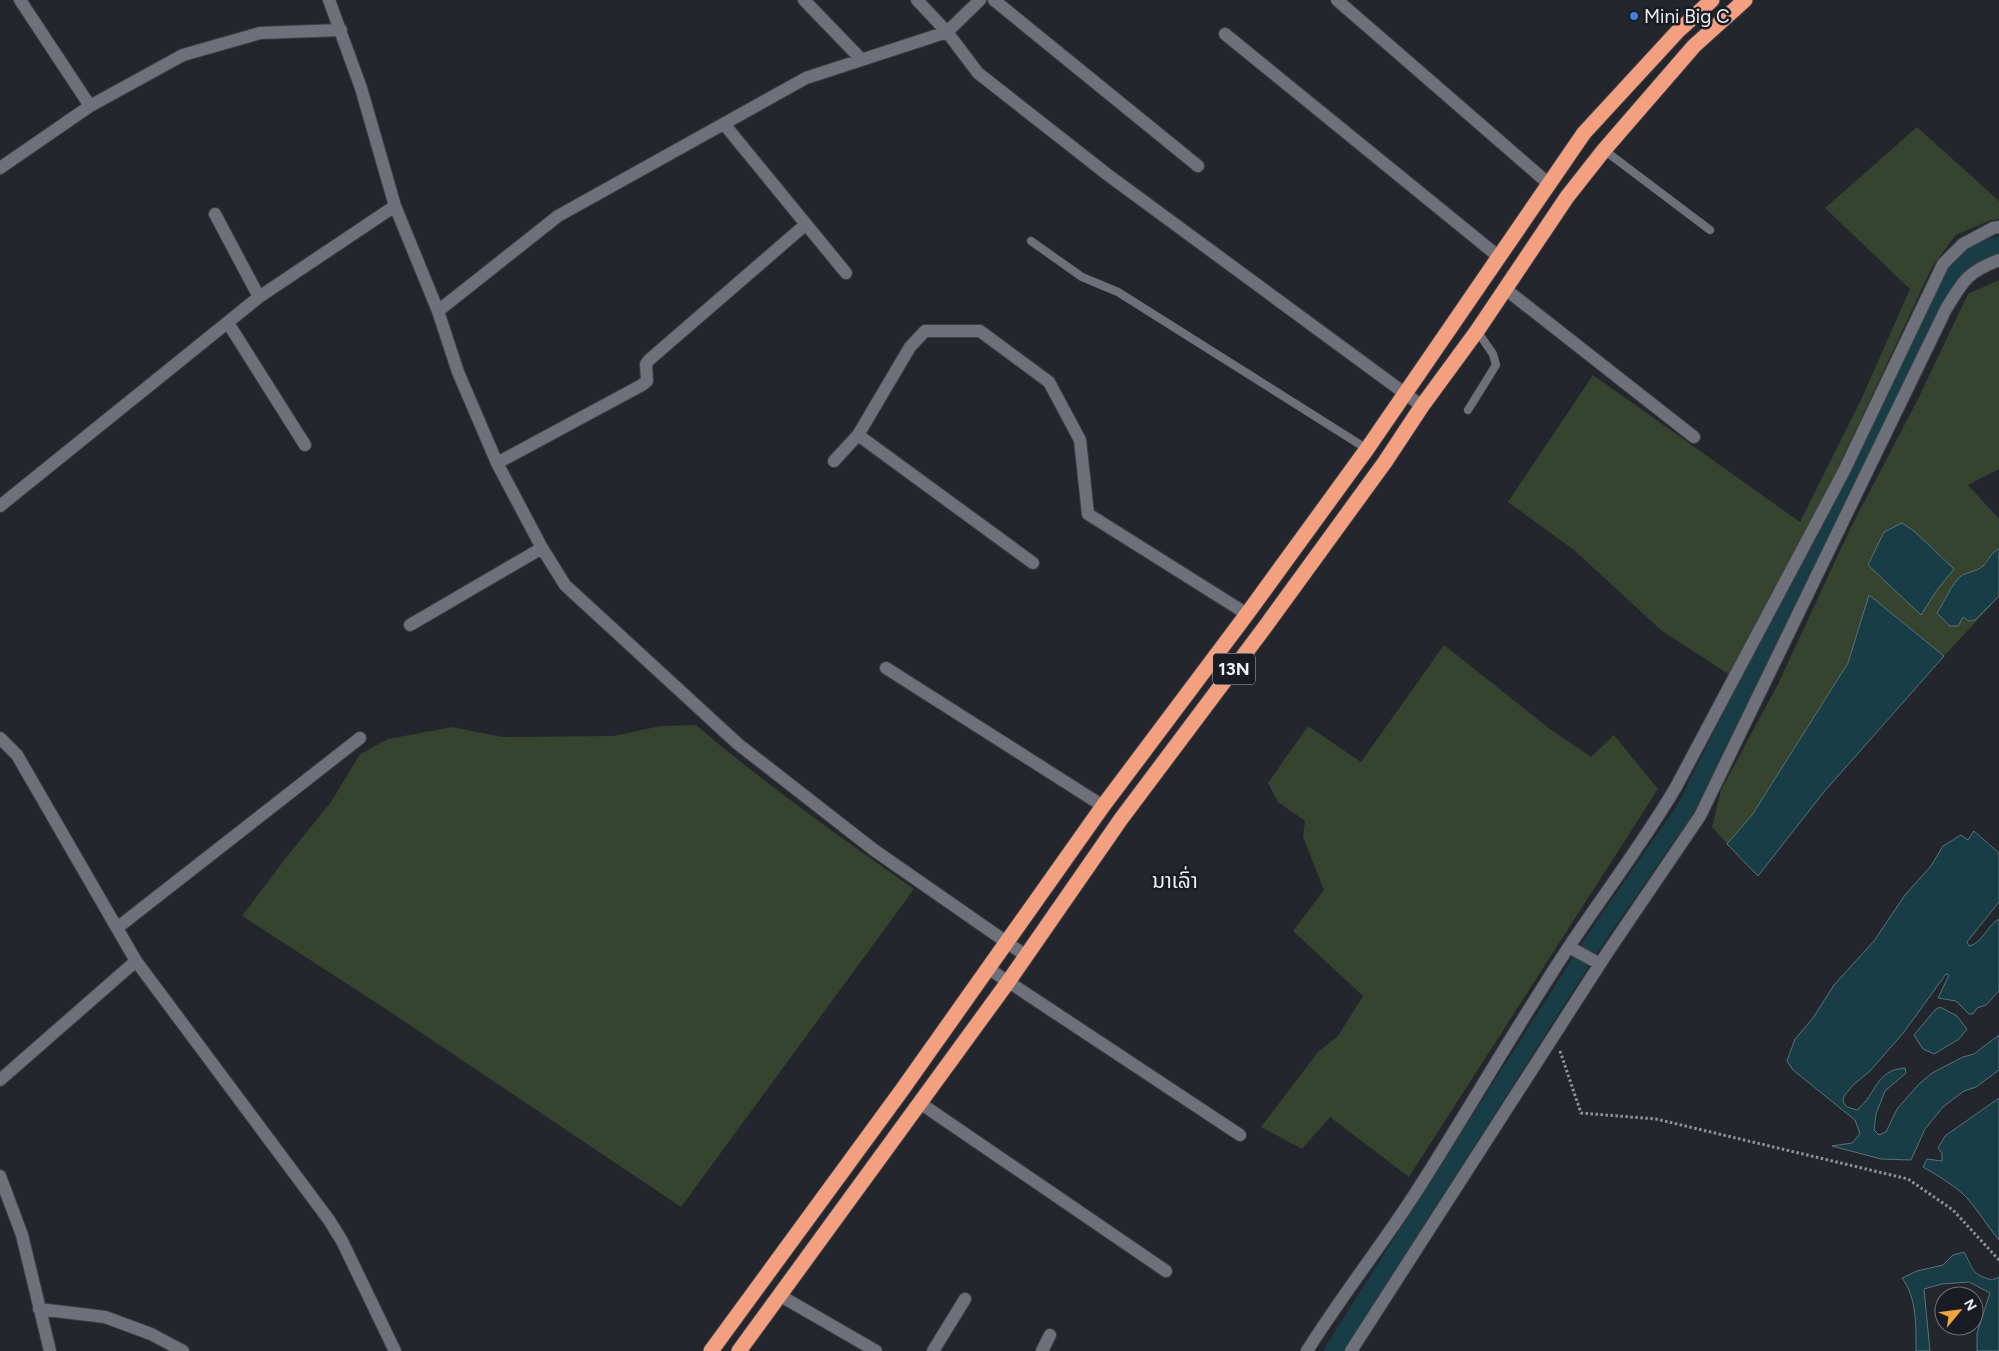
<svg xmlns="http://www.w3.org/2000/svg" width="1999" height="1351" font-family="Figtree,'Noto Sans Lao',sans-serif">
	<rect width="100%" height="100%" fill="#23262d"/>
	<path fill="#36432e" d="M1917,127L1999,201V219L1991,220L1956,235L1932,267L1798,554L1731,676L1661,630L1574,550L1508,502L1593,375L1800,522L1860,402L1910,289L1825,208Z
		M1999,280V469L1968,485L1999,519V597L1944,656L1869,596L1848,663L1752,815L1727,844L1712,827L1721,790L1778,684L1850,529L1917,401L1968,294Z
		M1444,645L1550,729L1591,757L1614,735L1658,789L1409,1177L1330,1117L1302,1149L1261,1127L1318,1052L1338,1036L1363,996L1293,931L1324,890L1303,837L1305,821L1278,802L1268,783L1308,726L1361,762Z
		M696,725C765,784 840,837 914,889L681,1207L386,1009L242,916L285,859L331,802L360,754L388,739L452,727L502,737L614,736L660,726Z"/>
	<path fill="#183d46" stroke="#58727a" d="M1902,523L1914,531L1954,569L1937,590L1921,615L1868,565L1884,532Z
		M1999,549V596L1975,620L1969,621L1963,617L1958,626H1950L1937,613C1944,603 1952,583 1961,576C1967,572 1976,572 1983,566C1989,560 1991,552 1999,549Z
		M1869,595L1944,656L1823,793L1758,876L1727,844L1752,815L1848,663Z
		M1974,831L1999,853V902L1967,942L1969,946C1983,943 1987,925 1999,919V991L1986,1005L1977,1008L1973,1014H1969L1956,1001L1938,998L1949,975L1946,974L1904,1032L1870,1071L1853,1085L1844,1096L1843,1102L1847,1107L1857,1110C1877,1094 1875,1070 1905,1068L1906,1073L1885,1091L1876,1114L1874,1130L1879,1135L1886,1132L1897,1109L1919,1084L1932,1073L1963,1057L1974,1054L1999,1035V1070L1976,1087L1964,1091L1943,1107L1925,1129L1911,1160L1881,1159L1832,1146L1852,1143L1860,1134L1855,1120L1793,1070L1787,1061L1795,1039L1813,1018L1834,985L1874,941L1905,895L1931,866L1943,846L1961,835L1968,840Z
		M1940,1007L1957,1016L1967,1029L1959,1039L1934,1054L1923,1049L1914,1035L1935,1010Z
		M1999,1098V1240C1988,1227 1979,1212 1968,1199C1960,1189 1934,1173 1923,1167L1927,1159L1942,1161V1153L1938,1148L1945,1136Z
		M1964,1252C1974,1269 1970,1274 1992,1280L1999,1277V1351H1977V1333L1990,1293L1969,1282L1942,1284L1924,1289L1930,1351H1916C1916,1326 1917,1298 1902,1278L1917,1271L1943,1265L1953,1255Z"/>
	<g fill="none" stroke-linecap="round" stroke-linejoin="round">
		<path stroke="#183d46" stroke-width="18" d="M1333,1351L1596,938L1686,808L1918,338L1957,267L1983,249L1999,246"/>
		<defs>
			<path id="lane" d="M1604,150L1710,230
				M1031,241L1082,277L1118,292L1367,449
				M1468,410L1496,365L1493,354L1477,331"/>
			<path id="street" d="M20,0L90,106
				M329,0L361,88L395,206L438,311L458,372L497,463L542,548L565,585L738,744L874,850L1025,955
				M804,0L861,59
				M917,0L947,32L978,73L1108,175L1422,406
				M994,0L1198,166
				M1337,0L1549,184
				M1225,34L1499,257
				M724,124L846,273
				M0,168L90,106L183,55L260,33L341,30
				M215,214L259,297
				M1504,288L1694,437
				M438,311L558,216L806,78L947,32L980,0
				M228,323L305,445
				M834,461L858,435
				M497,463L642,385L647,381L646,364L649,360L805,225
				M0,506L259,297L395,206
				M1033,563L858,435L910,347L925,331H980L1049,382L1080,440L1088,514L1247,614
				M410,625L542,548
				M886,668L1103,806
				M0,738L17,755L136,961L329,1220L342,1241L395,1351
				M117,928L360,738
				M1569,947L1600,964
				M989,969L1240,1135
				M0,1080L136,961
				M920,1103L1166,1271
				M0,1176L22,1235L50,1351
				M779,1295L876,1351
				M39,1309L105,1317L151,1334L183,1351
				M933,1351L965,1299
				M1042,1351L1050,1335
				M1307,1351C1342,1295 1383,1244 1418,1189C1469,1109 1516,1027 1568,948C1604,894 1643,843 1676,787L1844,471L1943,264L1963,244L1993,228L1999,227
				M1351,1351L1607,953L1700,816L1946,309C1963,281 1967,272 1999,260"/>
			<path id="highway" d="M711,1351L902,1090L1103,806L1247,614L1367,449L1584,133L1678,31L1712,0
				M739,1351L1008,982L1121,819L1265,627L1385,462L1422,406L1477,331L1567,197L1604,150L1694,46L1745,0"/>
		</defs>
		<use href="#lane" stroke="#3e4046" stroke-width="9"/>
		<use href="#street" stroke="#3e4046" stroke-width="14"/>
		<use href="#highway" stroke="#3e4046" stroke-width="17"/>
		<path stroke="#909298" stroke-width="3" stroke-dasharray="2.5 2.5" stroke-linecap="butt" d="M1560,1051L1581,1113L1656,1119L1908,1179L1953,1210L1999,1260"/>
		<use href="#lane" stroke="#6e7179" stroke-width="8"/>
		<use href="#street" stroke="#6e7179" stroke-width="12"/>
		<use href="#highway" stroke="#f3a081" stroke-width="15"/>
	</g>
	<circle fill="#3f7fe0" stroke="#1a1c23" stroke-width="2" cx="1634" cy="16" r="5"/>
	<g text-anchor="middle" stroke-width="5" stroke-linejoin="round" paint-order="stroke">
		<rect fill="#1a1c23" stroke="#aeb0b5" stroke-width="1" x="1213" y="653.5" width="42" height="31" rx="4"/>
		<g font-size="18" font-weight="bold" fill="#edeff3">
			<text x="1234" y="675">13N</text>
		</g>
		<g font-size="19" fill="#edeff3" stroke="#1a1c23" text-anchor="start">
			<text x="1644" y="23">Mini Big C</text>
		</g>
		<g font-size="21" fill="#edeff3" stroke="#1a1c23">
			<text x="1175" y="888">ນາເລົ່າ</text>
		</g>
	</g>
	<g transform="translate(1959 1311) rotate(61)"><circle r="24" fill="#1a1c23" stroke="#6e7076"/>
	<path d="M0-4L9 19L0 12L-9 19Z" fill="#eda83b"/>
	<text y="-8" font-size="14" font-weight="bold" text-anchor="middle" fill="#edeff3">N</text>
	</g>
</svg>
